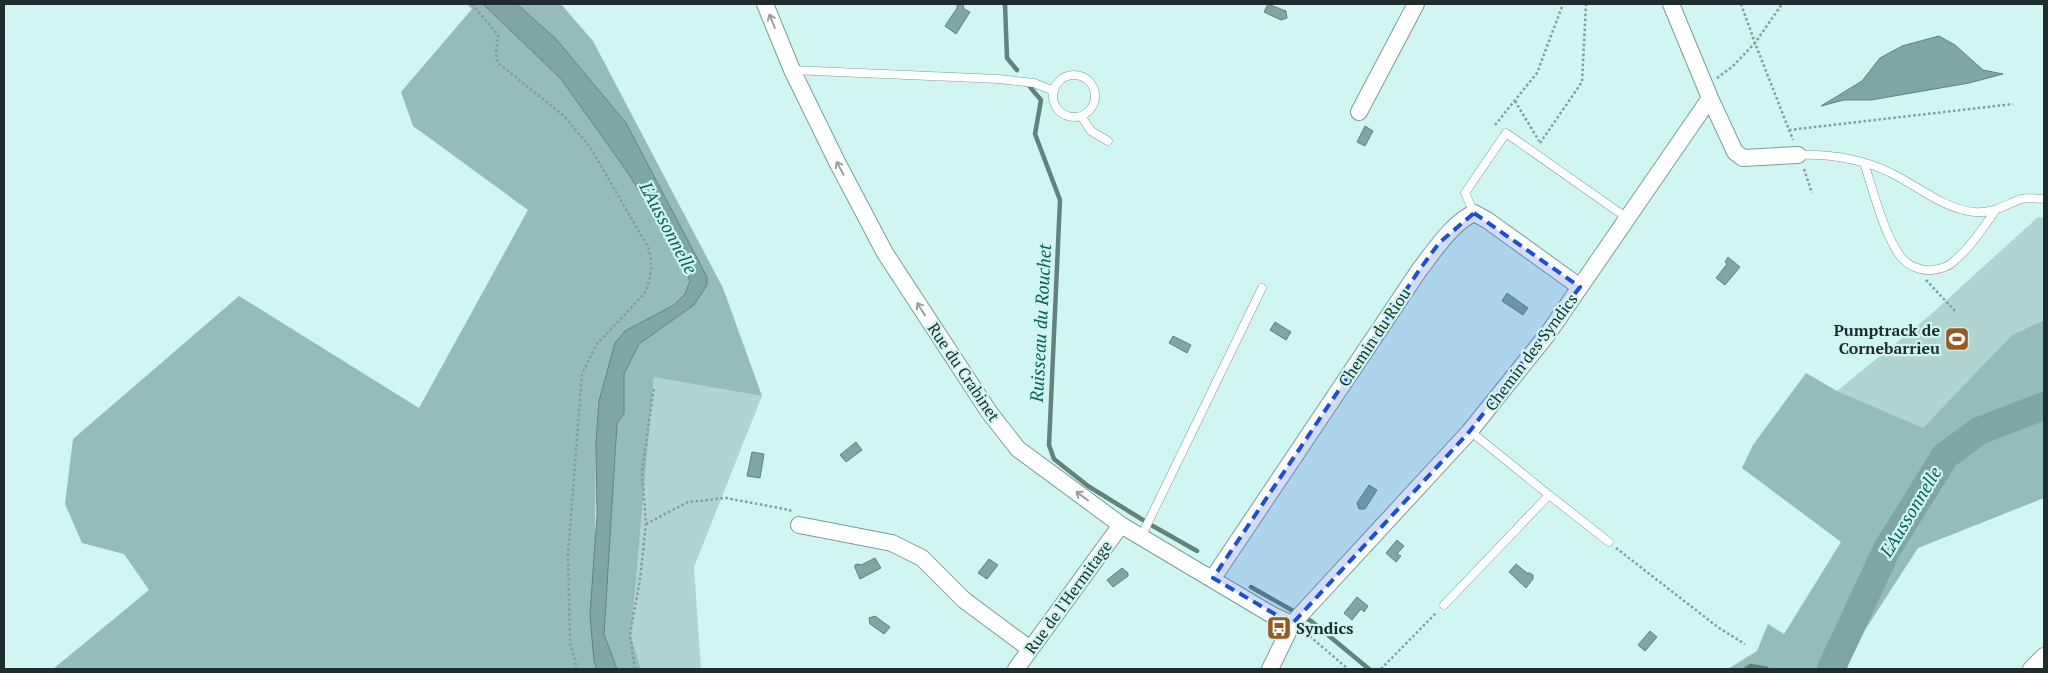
<svg xmlns="http://www.w3.org/2000/svg" width="2048" height="673" font-family="'PT Serif',serif">
	<rect width="100%" height="100%" fill="#d1f6f2"/>
	<path fill="#b1d4d0" d="M2038,217L2044,218V320L2012,335L1923,429L1837,391L1929,316Z
		M654,376L762,396L694,567L701,669H641L631,636Z"/>
	<path fill="#94bcb8" d="M467,4H483L561,79L626,170L684,263L690,281L685,294L674,305L625,331L616,343L599,401L596,443L594,661L597,669H53L149,590L124,554L82,543L65,504L73,439L239,296L419,408L528,210L413,126L401,92L472,9Z
		M517,4H561L593,41L723,288L762,396L654,377L631,636L641,669H617L604,634L617,423L624,414V374L639,344L694,305L707,285L626,123L556,39Z
		M2044,320V498L1918,548L1865,630L1846,669H1728L1757,651L1768,624L1784,634L1841,542L1742,468L1753,445L1806,373L1837,391L1923,428L2012,335Z"/>
	<path fill="#7fa7a2" stroke="#62827e" d="M483,4H517L556,39L626,123L707,277V285L694,305L639,344L624,374V414L617,423L604,634L617,669H597L594,661L590,615L597,515L596,443L599,401L615,343L625,331L674,305L685,294L690,281L684,263L626,170L561,79Z
		M963,4L964,9L970,12L956,34L945,26L957,8V5Z
		M1268,4L1286,11L1287,18L1281,20L1264,12Z
		M1939,36L1955,45L1983,70L2003,74L1969,83L1871,100H1844L1821,106L1862,81L1880,58L1902,46Z
		M1365,126L1373,131L1365,146L1357,142Z
		M1728,257L1740,267L1725,285L1716,278L1727,264L1725,262Z
		M1507,293L1528,308L1523,315L1502,301Z
		M1275,322L1291,332L1286,340L1270,330Z
		M1173,336L1191,345L1187,353L1169,343Z
		M856,442L862,450L846,462L840,455Z
		M752,452L764,454L760,478L747,476Z
		M1369,485L1377,490L1365,509H1359L1357,503Z
		M1397,540L1404,546L1397,554L1401,556L1396,562L1386,553Z
		M875,558L881,568L860,579L855,568V565L858,564L861,565Z
		M989,559L998,565L987,579L978,573Z
		M1516,564L1527,573H1530L1533,575V579L1526,588L1509,572Z
		M1122,568L1128,573V576L1113,587L1107,580Z
		M1357,597L1368,606L1364,612L1361,609L1352,620L1344,613Z
		M875,616L890,627L884,634L870,624L869,618Z
		M1650,631L1657,637L1645,651L1638,645Z"/>
	<g fill="none" stroke-linecap="round" stroke-linejoin="round">
		<path stroke="#62827e" stroke-width="4.5" d="M1005,4L1007,58L1017,70
			M1030,87L1041,100L1035,134L1060,200L1049,445L1054,459L1088,486L1143,520
			M1153,526L1197,551
			M1251,587L1311,621L1369,669
			M1746,669L1751,666L1767,669"/>
		<path stroke="#7fa7a2" stroke-width="28" d="M1831,669L1887,549L1945,456L1979,431L2044,406"/>
		<defs>
			<path id="lane" d="M792,70L999,79L1034,83L1054,91
				M1053 96a21 21 0 1 1 42 0a21 21 0 1 1-42 0Z
				M1081,116L1091,131L1108,141
				M1798,155C1830,154 1862,159 1891,173C1918,186 1944,209 1974,212C1992,214 2005,205 2021,199C2028,197 2037,199 2044,199
				M1864,163C1873,190 1884,235 1901,257C1908,266 1921,271 1932,270C1940,269 1948,267 1953,262C1970,248 1983,228 1995,211
				M1474,213L1465,193L1506,133L1627,218
				M1470,431L1549,495
				M1141,537L1262,288
				M1444,605L1549,495L1609,542"/>
			<path id="street" d="M765,4L792,70L837,162L885,253L989,412L1018,449L1121,525L1272,615L1292,624
				M1671,4L1710,98L1735,152L1743,158L1798,155
				M1359,112L1416,4
				M799,525L892,543L922,558L964,600L1030,649
				M1213,578L1420,269C1435,250 1452,223 1474,213L1487,220L1580,287
				M1016,669L1121,525
				M1270,669L1292,624L1470,431L1547,335L1710,98
				M2031,669L2044,656"/>
		</defs>
		<use href="#lane" stroke="#799c99" stroke-width="9"/>
		<use href="#street" stroke="#799c99" stroke-width="18"/>
		<path stroke="#829d9a" stroke-width="2.5" stroke-dasharray="2.5 2.5" stroke-linecap="butt" d="M472,4L498,35L496,54L498,63L564,116L590,147L648,247C653,262 652,279 644,294L596,345L582,374L568,554L570,643L577,669
			M1741,4L1755,43L1782,4
			M1717,78L1732,67L1755,43L1793,140
			M1515,101L1539,141
			M1495,125L1537,73L1563,4
			M1789,130L2013,104
			M1540,143L1582,82L1586,4
			M1804,169L1812,193
			M1926,280L1955,311
			M646,524L688,502L726,498L790,510L791,513
			M1616,548L1719,628L1745,644
			M1306,633L1348,669
			M635,669L630,635L640,579L646,524L642,472L654,387
			M1381,669L1436,613"/>
		<use href="#lane" stroke="#fff" stroke-width="8"/>
		<use href="#street" stroke="#fff" stroke-width="16"/>
	</g>
	<defs><path id="oneway-shaft" d="M-6 0H5M1.5-3L5.5 0L1.5 3" fill="none" stroke-width="1.6" stroke-linecap="round" stroke-linejoin="round" transform="scale(1.25)"/></defs>
	<g stroke="#9aa0a0">
		<use href="#oneway-shaft" transform="translate(772 21) rotate(-112)"/>
		<use href="#oneway-shaft" transform="translate(840 168) rotate(-118)"/>
		<use href="#oneway-shaft" transform="translate(921 309) rotate(-122)"/>
		<use href="#oneway-shaft" transform="translate(1082 496) rotate(-144)"/>
	</g>
	<path fill="#1d4ed8" fill-opacity="0.2" stroke="#1d4ed8" stroke-width="4" stroke-dasharray="10 6" stroke-linejoin="round" d="M1474,213L1580,287L1470,431L1292,624L1213,578L1420,269L1439,243Z"/>
	<defs>
		<symbol id="stadium-square" viewBox="-11 -11 22 22"><rect x="-9" y="-9" width="18" height="18" rx="4" fill="#995921" stroke="#d1f6f2"/><path d="M0-5a6.5 5 0 1 0 0 10a6.5 5 0 1 0 0-10ZM-3.5-1.8h7v3.6h-7Z" fill="#fff"/></symbol>
		<symbol id="bus-square" viewBox="-11 -11 22 22"><rect x="-9" y="-9" width="18" height="18" rx="4" fill="#995921" stroke="#d1f6f2"/><path d="M-5-6H5V4H4V6H2V4H-2V6H-4V4H-5ZM-3.5-4V0h7V-4ZM-3.5 1.2v1.5H-2V1.2ZM2 1.2v1.5H3.5V1.2Z" fill="#fff"/></symbol>
	</defs>
	<g fill-rule="evenodd">
		<use href="#stadium-square" x="1943" y="325" width="28" height="28"/>
		<use href="#bus-square" x="1265" y="614" width="28" height="28"/>
	</g>
	<g text-anchor="middle" stroke-width="4.5" stroke-linejoin="round" paint-order="stroke">
		<g font-size="16" font-weight="bold" fill="#1e2c2b" stroke="#d1f6f2" text-anchor="end">
			<text x="1940" y="336">Pumptrack de<tspan x="1940" dy="18">Cornebarrieu</tspan></text>
			<text x="1296" y="634" text-anchor="start">Syndics</text>
		</g>
		<g font-size="16" fill="#1e2c2b" stroke="#d1f6f2">
			<text transform="translate(1374 337) rotate(-56)" y="6">Chemin du Riou</text>
			<text transform="translate(1531 352) rotate(-53)" y="6">Chemin des Syndics</text>
			<text transform="translate(964 372) rotate(56)" y="6">Rue du Crabinet</text>
			<text transform="translate(1068 597) rotate(-54)" y="6">Rue de l'Hermitage</text>
		</g>
		<g font-size="18" font-style="italic" fill="#0c615b" stroke="#d1f6f2">
			<text transform="translate(668 228) rotate(62)" y="6">L'Aussonnelle</text>
			<text transform="translate(1041 323) rotate(-87)" y="6">Ruisseau du Rouchet</text>
			<text transform="translate(1911 512) rotate(-59)" y="6">L'Aussonnelle</text>
		</g>
	</g>
	<rect width="2048" height="673" fill="none" stroke="#1e2c2b" stroke-width="10"/>
</svg>
